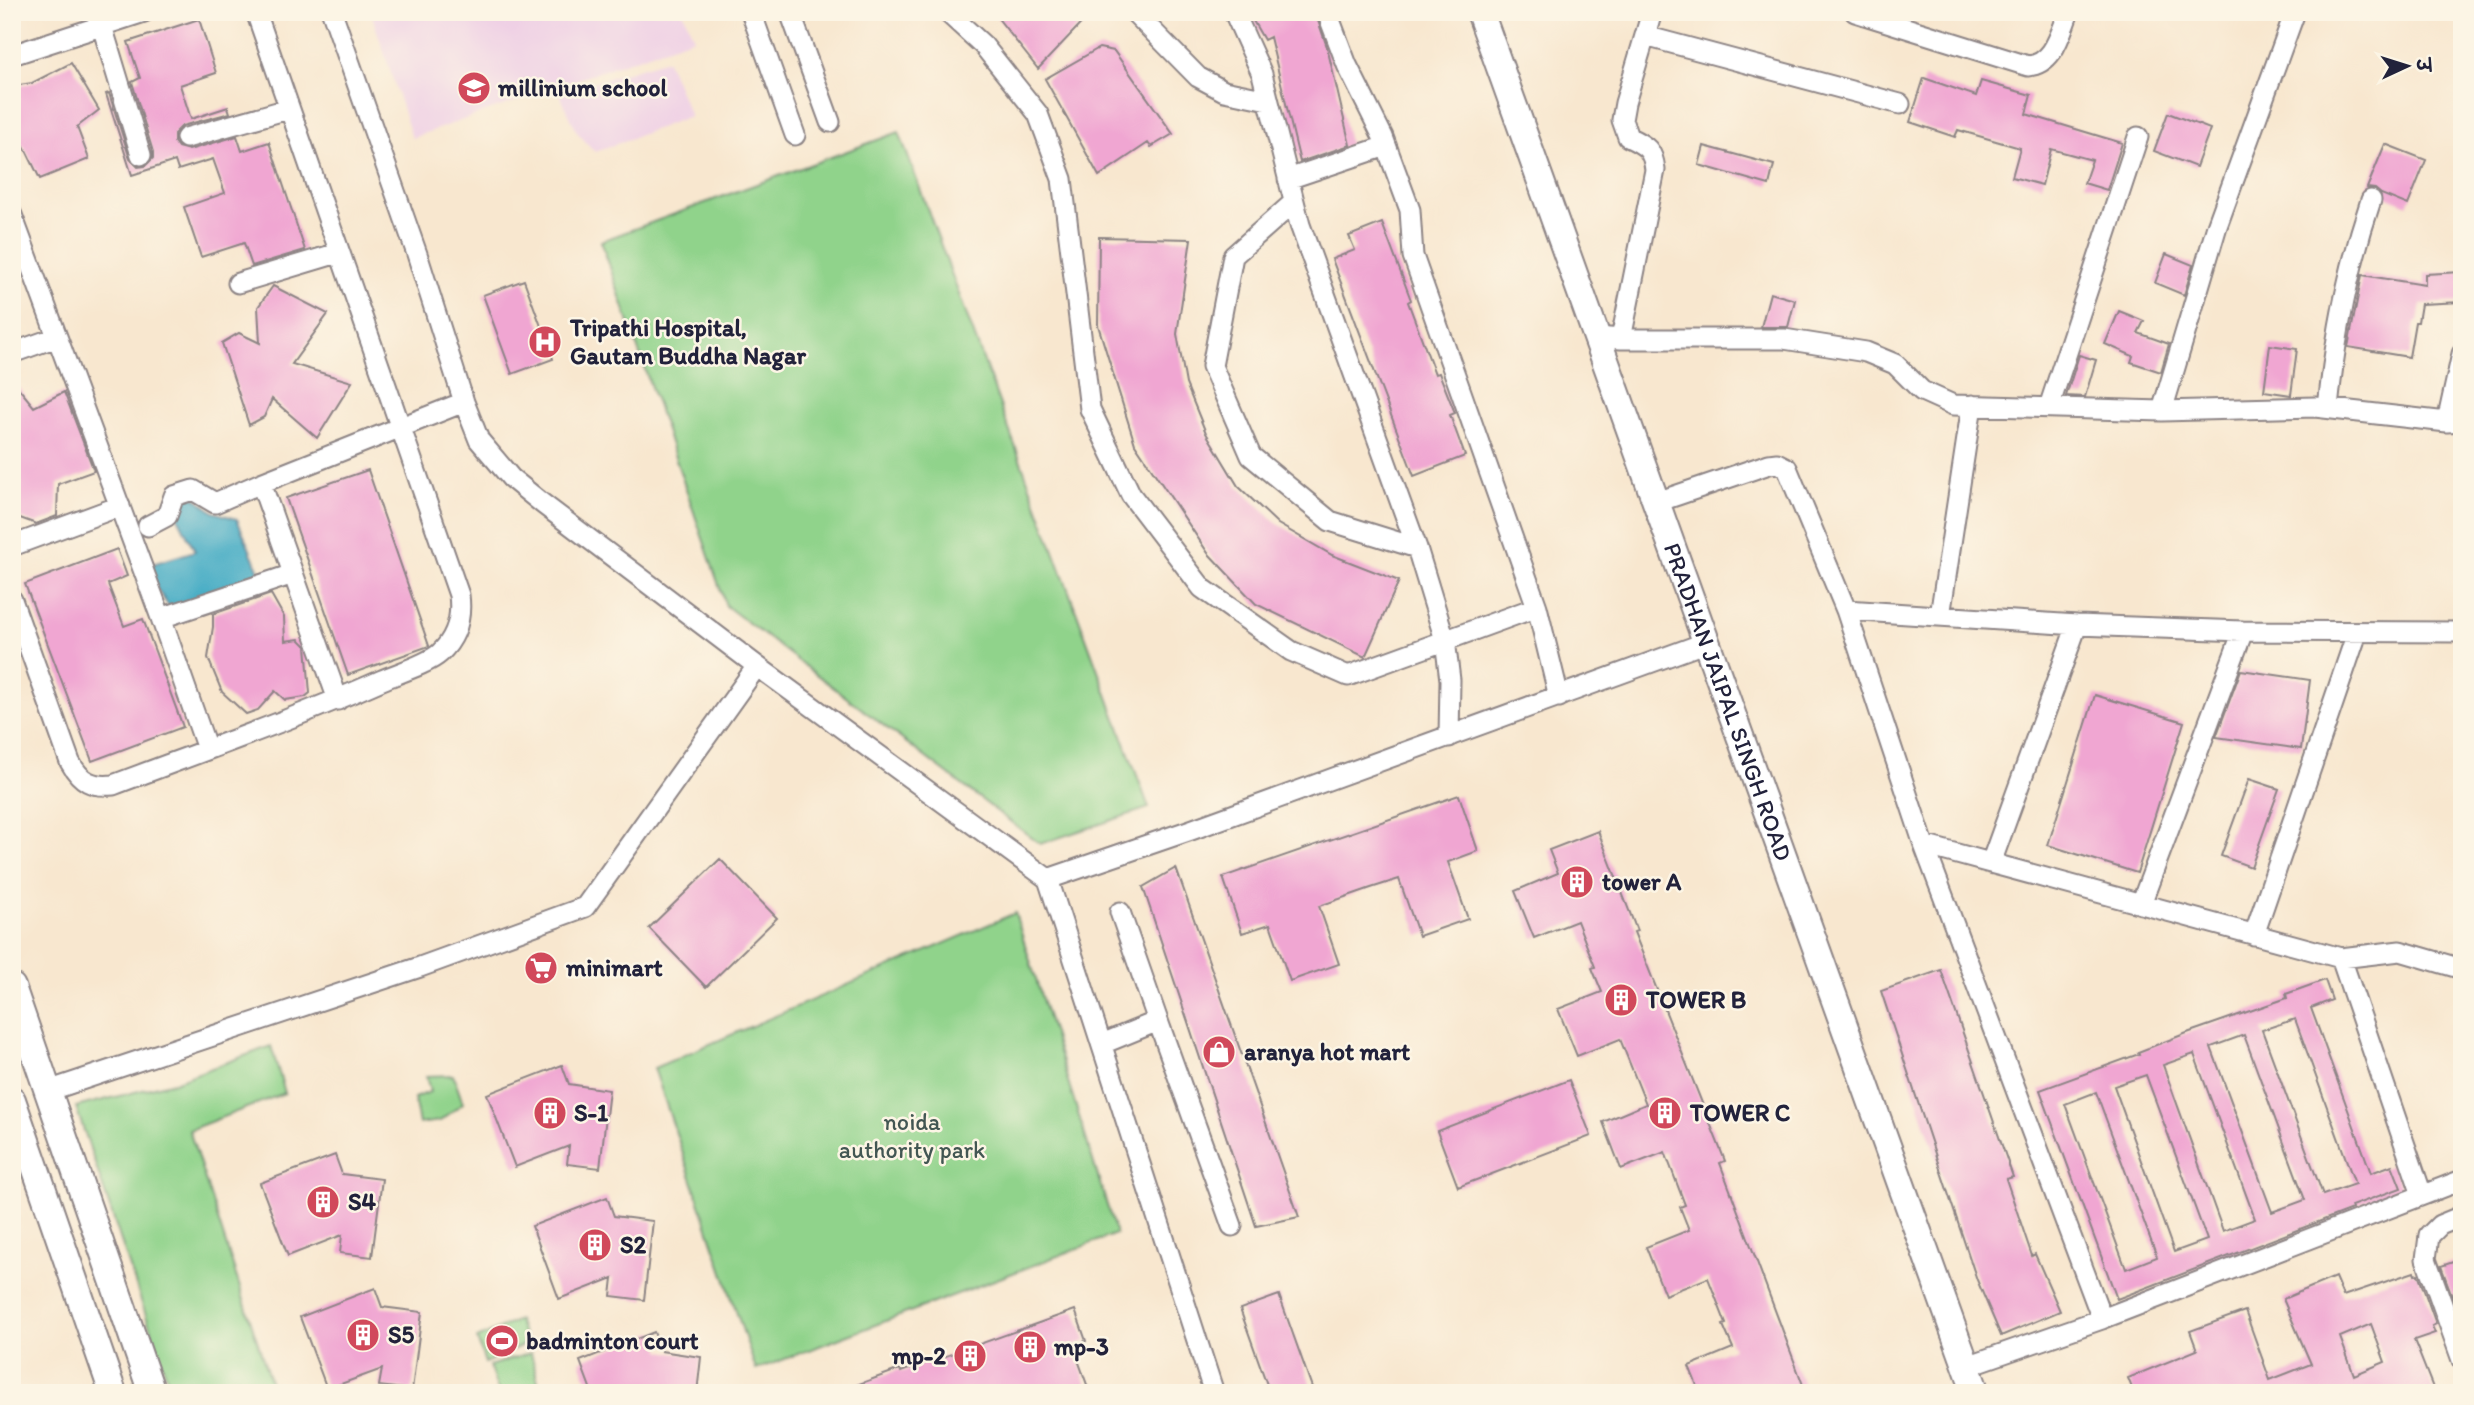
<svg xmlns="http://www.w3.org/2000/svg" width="2474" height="1405" font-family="Itim,'Playpen Sans Deva',sans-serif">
	<rect width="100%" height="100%" fill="#fcf5e5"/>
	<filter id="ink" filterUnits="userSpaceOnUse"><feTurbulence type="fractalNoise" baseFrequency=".0143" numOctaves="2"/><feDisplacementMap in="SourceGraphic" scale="14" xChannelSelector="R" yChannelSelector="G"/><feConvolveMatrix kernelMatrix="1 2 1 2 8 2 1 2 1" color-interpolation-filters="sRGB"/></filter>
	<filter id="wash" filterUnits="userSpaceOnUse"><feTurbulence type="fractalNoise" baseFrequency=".00686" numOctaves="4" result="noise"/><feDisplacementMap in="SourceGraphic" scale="28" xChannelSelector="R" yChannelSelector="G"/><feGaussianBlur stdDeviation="1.57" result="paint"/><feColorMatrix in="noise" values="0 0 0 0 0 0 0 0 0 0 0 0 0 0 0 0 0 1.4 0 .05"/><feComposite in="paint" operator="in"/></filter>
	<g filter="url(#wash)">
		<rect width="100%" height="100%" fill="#f8e7cf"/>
		<path fill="#efd0e5" d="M371,12H683L694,38L412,138Z
			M667,60L690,116L595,152L577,132L559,93Z"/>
		<path fill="#90d38b" stroke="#597a63" stroke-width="2" d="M899,132L1149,808L1040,844L726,606L601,241Z
			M1015,913L1116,1234L756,1370L654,1068Z
			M271,1046L285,1093L189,1130L274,1393H172L76,1107L174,1082Z
			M453,1075L463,1103L440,1121L419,1124L414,1098L430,1092L426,1076Z
			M518,1320L527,1343L485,1363L477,1339Z
			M531,1353L541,1393H499L489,1366Z"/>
		<path fill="#45acc5" stroke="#346780" stroke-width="2" d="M188,492L214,512L237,519L261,576L174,614L142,567L195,551L177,515Z"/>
		<g id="blocks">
			<path fill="#f0a6d2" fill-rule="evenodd" d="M993,12H1092L1038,69Z
				M1248,12H1315L1327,47L1350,145L1300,162L1270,37L1264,40Z
				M199,19L216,73L180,85L191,119L228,107L230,113L182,126L174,134V142L178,147L189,150L237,136L242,151L269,142L305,250L252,266L244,243L201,257L184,207L225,193L213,159L178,170L175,161L132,175L106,94L109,93L130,159L138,167L145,166L153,158V152L132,82L140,78L128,42Z
				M1099,48L1114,51L1173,134L1151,147L1148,143L1099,176L1045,79Z
				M71,63L99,110L77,127L89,159L40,179L24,146L12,145V86L32,83Z
				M1924,78L1976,96L1981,81L2031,95L2026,114L2122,143L2107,190L2084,183L2092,160L2051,149L2042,185L2012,177L2020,148L1958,130L1955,137L1910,122Z
				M2168,113L2210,129L2196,167L2154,151Z
				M2385,144L2426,160L2408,205L2381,194L2375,189L2367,188Z
				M1704,146L1774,165L1769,185L1699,165Z
				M1382,223L1411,300L1408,302L1435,374L1439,373L1455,413L1450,415L1465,456L1414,476L1332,259L1355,250L1349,236Z
				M1099,237L1191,239L1177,334L1186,384L1206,433L1238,486L1278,524L1332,555L1399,581L1365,657L1256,604L1208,553L1135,444L1098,325Z
				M2166,254L2193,265L2184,295L2155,283Z
				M2462,272V302L2421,304L2418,322H2415L2409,357L2348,347L2362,275L2425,285V274Z
				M524,280L553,359L512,374L483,295Z
				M273,286L328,314L292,364L352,382L317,438L272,399L264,417L249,425L222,343L239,333L260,343L258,307Z
				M1770,293L1795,300L1788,327H1761Z
				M2119,311L2144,321L2138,333L2169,344L2161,372L2131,362L2133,356L2105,344Z
				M2270,345L2297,349L2291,395L2264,391Z
				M2079,355L2096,360L2085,397L2066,396Z
				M12,380L34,407L64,392L94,471L58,484L57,516L36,524L12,515Z
				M368,470L429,646L348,675L286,498Z
				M117,549L127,576L108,584L124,626L143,619L183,727L92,761L25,584Z
				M271,594L284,617L285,641L299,639L306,646L310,693L305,697L285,700L275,691L258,710L246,714L222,692L208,658L213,627V614Z
				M2241,670L2310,680L2301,749L2216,737Z
				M2095,695L2184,722L2137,873L2048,845Z
				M2249,779L2279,789L2251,867L2221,856Z
				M1459,795L1478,851L1448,862L1468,919L1419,936L1399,879L1371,888L1319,906L1339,964L1290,981L1270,924L1242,933L1223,877Z
				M1598,831L1637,931L1634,932L1725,1161L1720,1163L1806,1393H1700L1689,1366L1733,1348L1723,1325L1726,1324L1708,1278L1665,1295L1646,1247L1689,1230L1680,1207L1685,1205L1665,1152L1621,1169L1603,1122L1646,1104L1620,1039L1577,1056L1558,1009L1602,992L1592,968L1595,967L1577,921L1534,938L1515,891L1558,873L1549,850Z
				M720,859L777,918L706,987L649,928Z
				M1176,868L1299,1217L1256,1226L1143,887Z
				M1941,970L2013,1177L2006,1179L2032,1256L2035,1254L2060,1311L2001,1336L1977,1280L1881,991Z
				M2325,980L2332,1000L2311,1008L2371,1173L2392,1165L2401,1188L2351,1206L2352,1209L2117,1299L2040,1090L2139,1054L2138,1052L2187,1033L2287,998L2286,994ZM2295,1019L2355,1184L2323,1195L2262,1030ZM2244,1035L2305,1200L2272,1212L2211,1047ZM2194,1054L2255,1219L2223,1231L2163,1065ZM2146,1075L2207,1240L2174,1252L2114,1086ZM2096,1092L2157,1257L2126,1269L2065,1104Z
				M562,1065L569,1084L609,1090L600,1168L567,1164L569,1146L515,1167L487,1094Z
				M1569,1080L1591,1136L1458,1187L1437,1131Z
				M335,1155L342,1174L382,1179L372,1257L340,1253L342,1235L288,1256L260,1183Z
				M607,1197L614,1216L653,1221L644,1300L611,1296L613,1278L559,1299L532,1226Z
				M2462,1259V1316L2460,1317L2441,1266Z
				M2414,1272L2415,1275L2418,1274L2436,1324L2432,1326L2435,1333L2414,1340L2435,1393H2134L2128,1378L2197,1350L2190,1331L2245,1311L2270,1380L2311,1364L2283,1299L2335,1277L2343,1296ZM2371,1324L2385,1362L2354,1375L2340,1337Z
				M375,1288L382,1307L422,1312L412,1390L379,1386L382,1369L327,1389L300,1317Z
				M1279,1295L1314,1393H1270L1240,1309Z
				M1075,1310L1086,1341L1073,1346L1090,1393H840V1391L900,1369L901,1372Z
				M654,1332L661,1351L701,1357L697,1393H592L580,1361Z"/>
		</g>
	</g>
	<g filter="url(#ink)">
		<use href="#blocks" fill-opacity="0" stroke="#8d8485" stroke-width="2"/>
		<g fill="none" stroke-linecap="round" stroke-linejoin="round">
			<defs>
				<path id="street" d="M332,12L417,254L464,402L479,440L511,478L543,504L757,666L1048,879L1214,1393
					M751,12L795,135
					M790,12L830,122
					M947,12L983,45L1038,114L1062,179L1090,409L1131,495L1202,588L1291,651L1348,676L1537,607L1413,256L1410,210L1383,137L1347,65L1327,12
					M1134,12L1198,77L1224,91L1268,100
					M1234,12L1262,74L1300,225L1417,548L1445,640L1450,680L1449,737
					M1855,12L2028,66C2054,64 2060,34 2069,12
					M102,26L141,155
					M1645,36L1900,104
					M12,55L144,12
					M186,138L288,109
					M1288,179L1386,146
					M1294,202L1233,256L1212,366L1251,456L1330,521L1417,548
					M12,215L161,618
					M238,283L338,253
					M1597,337L1621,339H1784L1866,352L1895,364L1922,391L1953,405L2162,411L2315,407L2447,422L2462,421
					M1621,339L1655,170C1653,150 1647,146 1628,137L1622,120L1625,103L1652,12
					M12,353L57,337
					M2049,407L2138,137
					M2328,408C2335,337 2348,268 2371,200
					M2162,411L2217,226L2295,12
					M2447,422L2462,354
					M1657,502L1769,464L1777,463L1787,468L1846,610L1924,845L2102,1319
					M148,526L167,516L174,496L193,490L215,503L261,483
					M12,546L120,506
					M12,600L70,762C81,782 92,787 113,785C203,751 294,719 382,680C398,673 428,664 440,653C457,637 462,618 459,595L256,12
					M1537,607L1559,697
					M1846,610L2077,625L2243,631L2462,632
					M1940,616L1972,405
					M338,700L261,483L464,402
					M207,749L161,618L293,574
					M1924,845L2341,958L2400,951L2462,969
					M1991,863L2077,625
					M1048,879L1191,830L1707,642
					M2141,904L2243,631
					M1120,912L1158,1021
					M2254,935L2357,633
					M2341,958L2422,1195
					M1102,1044L1158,1021L1232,1226
					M48,1091L420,967L585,907L757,666
					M2462,1216L2440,1225L2429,1236L2426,1259L2462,1360
					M1967,1366L2102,1319L2462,1180"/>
				<g id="secondary">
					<path id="s1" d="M1480,12L1976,1393"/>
					<path d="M12,987L152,1393"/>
					<path d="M12,1100L113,1393"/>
				</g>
			</defs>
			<use href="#street" stroke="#8d8485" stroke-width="23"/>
			<use href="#secondary" stroke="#8d8485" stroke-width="30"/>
			<use href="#street" stroke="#fff" stroke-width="19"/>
			<use href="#secondary" stroke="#fff" stroke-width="26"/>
		</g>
	</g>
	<defs>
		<symbol id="school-disc" viewBox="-11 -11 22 22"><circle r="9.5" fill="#d1495b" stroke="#fcf5e5"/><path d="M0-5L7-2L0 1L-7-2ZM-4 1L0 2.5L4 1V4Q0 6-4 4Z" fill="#fff"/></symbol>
		<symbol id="hospital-disc" viewBox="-11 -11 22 22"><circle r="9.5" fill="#d1495b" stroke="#fcf5e5"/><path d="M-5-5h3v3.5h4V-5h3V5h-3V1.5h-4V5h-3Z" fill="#fff"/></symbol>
		<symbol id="building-disc" viewBox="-11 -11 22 22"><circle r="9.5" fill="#d1495b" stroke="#fcf5e5"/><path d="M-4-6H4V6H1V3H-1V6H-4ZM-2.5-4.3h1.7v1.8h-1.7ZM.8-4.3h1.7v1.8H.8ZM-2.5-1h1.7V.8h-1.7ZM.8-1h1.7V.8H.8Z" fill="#fff"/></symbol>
		<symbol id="supermarket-disc" viewBox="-11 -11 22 22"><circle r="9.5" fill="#d1495b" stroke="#fcf5e5"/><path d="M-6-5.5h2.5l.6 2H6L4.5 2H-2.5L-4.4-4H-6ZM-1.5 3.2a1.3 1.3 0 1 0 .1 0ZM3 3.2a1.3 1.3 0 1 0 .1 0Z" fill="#fff"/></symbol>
		<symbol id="shop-disc" viewBox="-11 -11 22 22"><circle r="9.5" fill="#d1495b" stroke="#fcf5e5"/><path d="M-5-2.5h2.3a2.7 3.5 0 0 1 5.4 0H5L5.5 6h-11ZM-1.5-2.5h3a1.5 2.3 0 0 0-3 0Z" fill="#fff"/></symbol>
		<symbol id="stadium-disc" viewBox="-11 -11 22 22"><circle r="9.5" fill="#d1495b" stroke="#fcf5e5"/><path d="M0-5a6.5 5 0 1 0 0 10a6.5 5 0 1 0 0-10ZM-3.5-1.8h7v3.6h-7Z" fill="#fff"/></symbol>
	</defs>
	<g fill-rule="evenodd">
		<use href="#school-disc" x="455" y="69" width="38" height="38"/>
		<use href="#hospital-disc" x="526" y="323" width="38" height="38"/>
		<use href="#building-disc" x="1558" y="863" width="38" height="38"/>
		<use href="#supermarket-disc" x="522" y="949" width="38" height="38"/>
		<use href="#building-disc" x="1602" y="981" width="38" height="38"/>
		<use href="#shop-disc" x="1200" y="1033" width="38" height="38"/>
		<use href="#building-disc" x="531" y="1094" width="38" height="38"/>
		<use href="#building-disc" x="1646" y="1094" width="38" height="38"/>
		<use href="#building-disc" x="304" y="1183" width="38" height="38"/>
		<use href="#building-disc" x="576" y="1226" width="38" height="38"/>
		<use href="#building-disc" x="344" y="1316" width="38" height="38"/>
		<use href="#stadium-disc" x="483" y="1322" width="38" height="38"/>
		<use href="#building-disc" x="1011" y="1328" width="38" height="38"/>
		<use href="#building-disc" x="951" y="1337" width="38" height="38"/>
	</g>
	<g text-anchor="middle" stroke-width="5" stroke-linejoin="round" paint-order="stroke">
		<g font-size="24" font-weight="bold" fill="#22223b" stroke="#fcf5e5" text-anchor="start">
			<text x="498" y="96">millinium school</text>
			<text x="570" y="336">Tripathi Hospital,<tspan x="570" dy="28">Gautam Buddha Nagar</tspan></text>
			<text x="1602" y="890">tower A</text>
			<text x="566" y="976">minimart</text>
			<text x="1646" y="1008">TOWER B</text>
			<text x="1244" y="1060">aranya hot mart</text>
			<text x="574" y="1121">S-1</text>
			<text x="1690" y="1121">TOWER C</text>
			<text x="348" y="1210">S4</text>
			<text x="620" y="1253">S2</text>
			<text x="388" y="1343">S5</text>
			<text x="526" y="1349">badminton court</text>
			<text x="1054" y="1355">mp-3</text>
			<text x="946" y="1364" text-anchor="end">mp-2</text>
		</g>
		<g font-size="24" fill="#22223b" stroke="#fcf5e5">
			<text dy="8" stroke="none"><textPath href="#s1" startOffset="733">PRADHAN JAIPAL SINGH ROAD</textPath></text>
		</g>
		<g font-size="24" fill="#435753" stroke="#fcf5e5">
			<text x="912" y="1130">noida<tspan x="912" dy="28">authority park</tspan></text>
		</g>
	</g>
	<rect width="2474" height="1405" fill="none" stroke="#fcf5e5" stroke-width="42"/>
	<g transform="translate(2407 66) rotate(86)" stroke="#fcf5e5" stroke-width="5" paint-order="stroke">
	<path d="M0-5L12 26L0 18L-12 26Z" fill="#22223b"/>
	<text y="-10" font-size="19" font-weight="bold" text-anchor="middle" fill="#22223b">उ</text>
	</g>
</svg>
